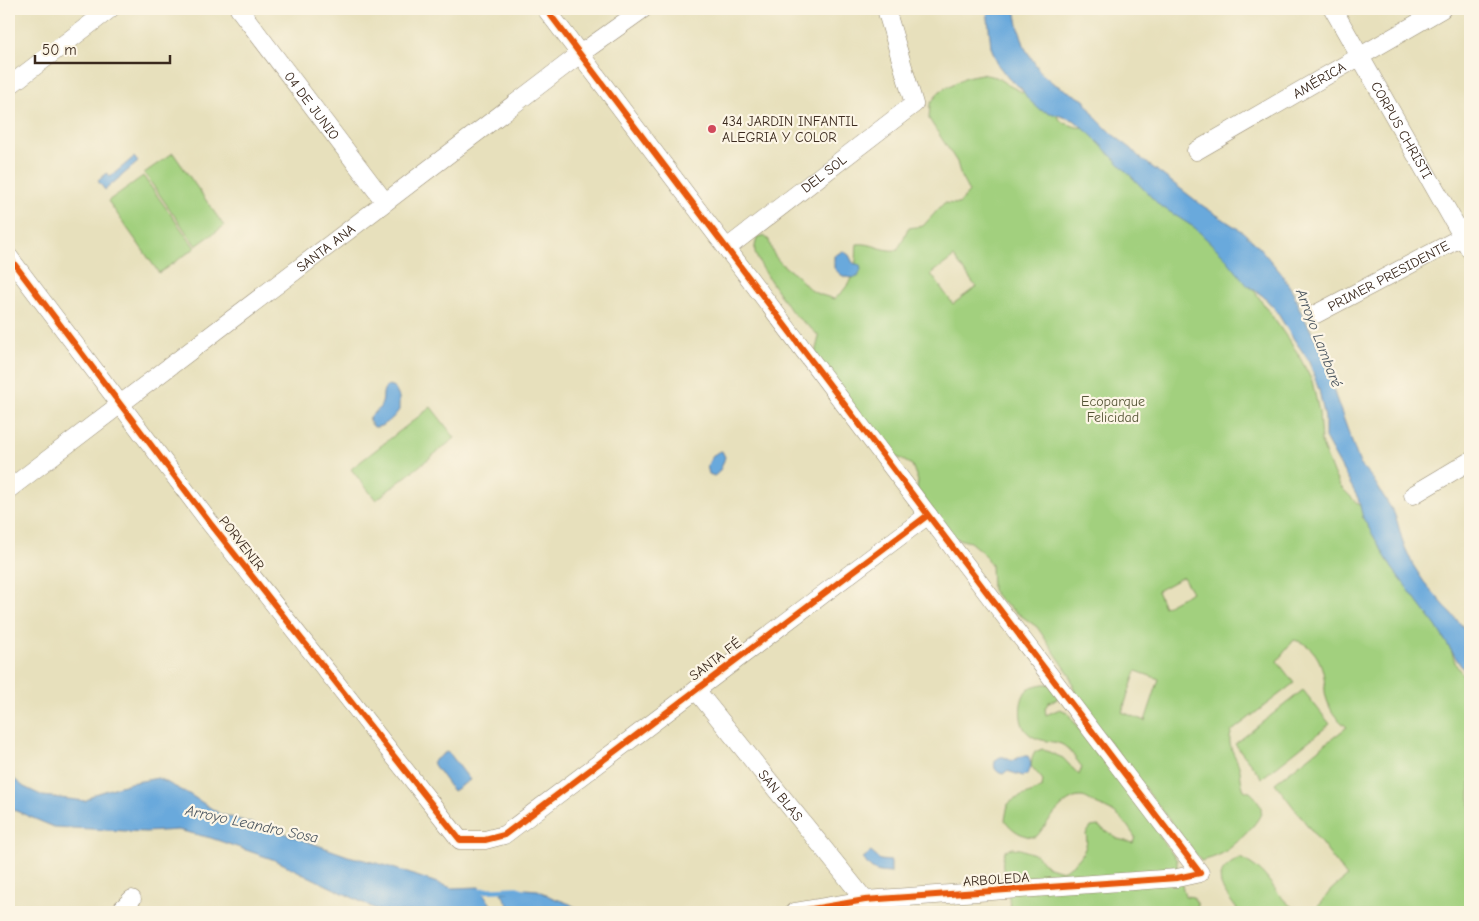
<svg xmlns="http://www.w3.org/2000/svg" width="1479" height="921" font-family="'Comic Neue',sans-serif">
	<rect width="100%" height="100%" fill="#fcf5e5"/>
	<filter id="ink" filterUnits="userSpaceOnUse"><feTurbulence type="fractalNoise" baseFrequency=".02" numOctaves="2"/><feDisplacementMap in="SourceGraphic" scale="10" xChannelSelector="R" yChannelSelector="G"/><feConvolveMatrix kernelMatrix="1 2 1 2 8 2 1 2 1" color-interpolation-filters="sRGB"/></filter>
	<filter id="wash" filterUnits="userSpaceOnUse"><feTurbulence type="fractalNoise" baseFrequency=".0096" numOctaves="4" result="noise"/><feDisplacementMap in="SourceGraphic" scale="20" xChannelSelector="R" yChannelSelector="G"/><feGaussianBlur stdDeviation="1.12" result="paint"/><feColorMatrix in="noise" values="0 0 0 0 0 0 0 0 0 0 0 0 0 0 0 0 0 1.4 0 .05"/><feComposite in="paint" operator="in"/></filter>
	<g filter="url(#wash)">
		<rect width="100%" height="100%" fill="#e7e0bc"/>
		<path fill="#a2d07e" stroke="#6e7d4e" fill-rule="evenodd" d="M981,74L996,77L1008,85L1038,100L1051,109L1062,122L1076,127L1090,128L1193,221L1251,286L1297,352L1312,381L1319,412L1321,442L1333,473L1340,486L1362,508L1419,596L1451,650L1456,665L1470,685V912H1239C1223,890 1206,875 1240,858C1249,862 1258,868 1265,876C1277,890 1293,921 1316,908C1323,903 1326,895 1331,890C1336,885 1342,881 1347,877L1275,783L1347,727C1337,719 1331,713 1327,700C1324,692 1325,684 1324,677C1321,659 1312,644 1294,640L1277,661L1294,683L1232,731C1225,747 1237,755 1240,770C1241,777 1241,783 1244,790C1246,791 1249,791 1251,793C1256,797 1263,807 1261,813C1258,824 1233,847 1223,853C1216,857 1209,859 1201,861L1077,700L1070,675L1037,627L1002,602L992,590L991,565L982,552L970,542L954,538L917,489L918,481L912,465L874,445L815,353L819,337C812,327 801,322 793,313C784,302 759,265 755,253C754,248 756,242 757,237L764,236L769,240C773,260 782,264 797,276C802,280 806,287 811,290C818,295 826,296 834,299C847,290 854,276 856,260C857,255 856,249 857,244C872,242 882,252 897,250L902,242L908,228L923,226L944,203L959,204L969,192L961,177L957,162L929,119L930,104L940,91L966,77ZM954,257L976,287L953,304L931,274ZM1183,577L1192,592L1164,607L1157,591ZM1136,671L1159,679L1145,721L1122,712Z
			M173,153L224,226L196,246L144,173Z
			M143,176L195,248L159,273L108,201Z
			M431,407L455,438L376,500L351,469Z
			M1043,684H1050L1061,694L1056,700L1049,702L1045,708L1046,715L1060,709L1067,712L1096,753L1108,763L1151,815L1159,836L1177,860V867L1185,896L1193,897L1197,903L1198,912H1013C1008,906 1010,900 1008,892C1006,878 999,866 1005,851L1012,848L1020,849L1037,855L1046,866L1062,871C1076,865 1090,850 1086,834L1091,827L1098,826L1118,839L1133,843L1135,837C1124,820 1117,812 1098,805C1093,803 1087,797 1081,797C1063,796 1046,826 1036,837C1024,838 1011,830 1005,820L1008,804C1018,795 1031,795 1042,787L1043,780L1031,766L1032,758L1035,752L1042,749L1063,758L1079,775L1082,767C1076,760 1070,748 1061,744C1050,740 1037,742 1028,733C1018,725 1018,698 1028,689C1032,686 1038,685 1043,684Z
			M1303,690L1330,724L1262,778L1235,744Z"/>
		<path fill="#69a9dc" stroke="#526a7d" d="M987,9H1015L1018,25L1025,48L1041,73L1053,83L1084,100L1097,119L1112,134L1132,149L1138,156L1203,206L1243,232L1258,246L1281,273L1293,292L1300,310L1320,348L1328,367L1335,395L1360,464L1373,479L1394,513L1397,521L1403,543L1413,565L1424,582L1470,635V679L1459,663L1436,626L1392,568L1363,518L1358,498L1325,438V418L1319,390L1309,361L1291,335L1275,309L1263,296L1247,285L1223,255L1195,228L1159,205L1091,135L1074,120L1040,110L1028,99L1021,88L1009,79L998,65L991,47Z
			M134,157L138,162L105,190L98,181L107,173L110,177Z
			M843,251L849,255L853,263L860,265L861,270L858,277C846,279 842,277 834,268V256Z
			M387,386L392,387L395,389L399,397V410C394,418 383,428 374,427L369,421L370,417C373,413 379,411 381,405C385,398 380,392 387,386Z
			M722,451L725,457C723,464 720,473 714,476L709,474L707,466C711,460 713,452 722,451Z
			M446,752L450,754L470,780L453,791L432,762Z
			M1022,756H1028C1032,763 1031,767 1028,774L1023,776L1007,771L1003,774C989,771 994,755 1004,757C1007,758 1009,760 1012,761Z
			M9,775L24,787L43,796L85,801L95,794L130,783L158,778L189,794L220,814L278,831L348,856L384,865L452,888L479,887L496,912H382L275,860L211,838L178,830L145,832L54,827L9,808Z
			M871,852L880,860L891,861V873C875,872 871,871 863,858Z
			M525,889L538,890L551,897L570,904L583,912H561L545,907L534,912H513L501,893Z"/>
		<g fill="none" stroke-linecap="round" stroke-linejoin="round">
			<path stroke="#69a9dc" stroke-width="5.5" d="M473,891L517,889L526,892"/>
		</g>
	</g>
	<g filter="url(#ink)">
		<g fill="none" stroke-linecap="round" stroke-linejoin="round">
			<defs>
				<g id="minor">
					<path id="s1" d="M239,9L385,202"/>
					<path d="M546,9L928,515L1200,873L1177,878L865,900L794,912"/>
					<path id="s2" d="M1333,9L1470,250"/>
					<path d="M9,86L110,9"/>
					<path id="s3" d="M1196,151L1442,9"/>
					<path id="s4" d="M727,248L914,104L886,9"/>
					<path d="M9,257L210,523L460,840H485L504,835L928,515"/>
					<path id="s5" d="M1316,314L1462,237"/>
					<path id="s6" d="M9,489L580,54L643,9"/>
					<path d="M1413,495L1470,461"/>
					<path id="s7" d="M696,690L865,900"/>
					<path d="M119,912L132,899"/>
				</g>
			</defs>
			<use href="#minor" stroke="#91856d" stroke-width="19"/>
			<use href="#minor" stroke="#fff" stroke-width="18"/>
			<defs>
				<path id="cycleway" d="M546,9L928,515L1200,873L1177,878L865,900L794,912
					M9,257L210,523L460,840H485L504,835L928,515"/>
			</defs>
			<use href="#cycleway" stroke="#fcf5e5" stroke-width="9"/>
			<use href="#cycleway" stroke="#e8590c" stroke-width="6"/>
		</g>
	</g>
	<circle fill="#d1495b" stroke="#fcf5e5" stroke-width="2" cx="712" cy="129" r="5"/>
	<g text-anchor="middle" stroke-width="4.5" stroke-linejoin="round" paint-order="stroke">
		<g font-size="14" fill="#3b2a1e" stroke="#fcf5e5">
			<text dy="5" stroke="none"><textPath href="#s3" startOffset="142">AMÉRICA</textPath></text>
			<text dy="5" stroke="none"><textPath href="#s1" startOffset="121">04 DE JUNIO</textPath></text>
			<text dy="5" stroke="none"><textPath href="#s2" startOffset="139">CORPUS CHRISTI</textPath></text>
			<text dy="5" stroke="none"><textPath href="#s4" startOffset="122">DEL SOL</textPath></text>
			<text dy="5" stroke="none"><textPath href="#s6" startOffset="398">SANTA ANA</textPath></text>
			<text dy="5" stroke="none"><textPath href="#s5" startOffset="82">PRIMER PRESIDENTE</textPath></text>
			<text transform="translate(242 543) rotate(52)" y="5">PORVENIR</text>
			<text transform="translate(715 659) rotate(-37)" y="5">SANTA FÉ</text>
			<text dy="5" stroke="none"><textPath href="#s7" startOffset="135">SAN BLAS</textPath></text>
			<text transform="translate(996 879) rotate(-4)" y="5">ARBOLEDA</text>
		</g>
		<g font-size="14" fill="#3b2a1e" stroke="#fcf5e5" text-anchor="start">
			<text x="722" y="126">434 JARDIN INFANTIL<tspan x="722" dy="16">ALEGRIA Y COLOR</tspan></text>
		</g>
		<g font-size="14" fill="#555436" stroke="#fcf5e5">
			<text x="1113" y="406">Ecoparque<tspan x="1113" dy="16">Felicidad</tspan></text>
		</g>
		<g font-size="15" font-style="italic" fill="#4b5660" stroke="#fcf5e5">
			<text transform="translate(1319 338) rotate(69)" y="5">Arroyo Lambaré</text>
			<text transform="translate(252 824) rotate(12)" y="5">Arroyo Leandro Sosa</text>
		</g>
	</g>
	<rect width="1479" height="921" fill="none" stroke="#fcf5e5" stroke-width="30"/>
	<path d="M35 55v8h135v-8" fill="none" stroke="#3b2a1e" stroke-width="2.5"/>
	<text x="42" y="55" font-size="15" fill="#3b2a1e" stroke="#fcf5e5" stroke-width="4" paint-order="stroke">50 m</text>
</svg>
